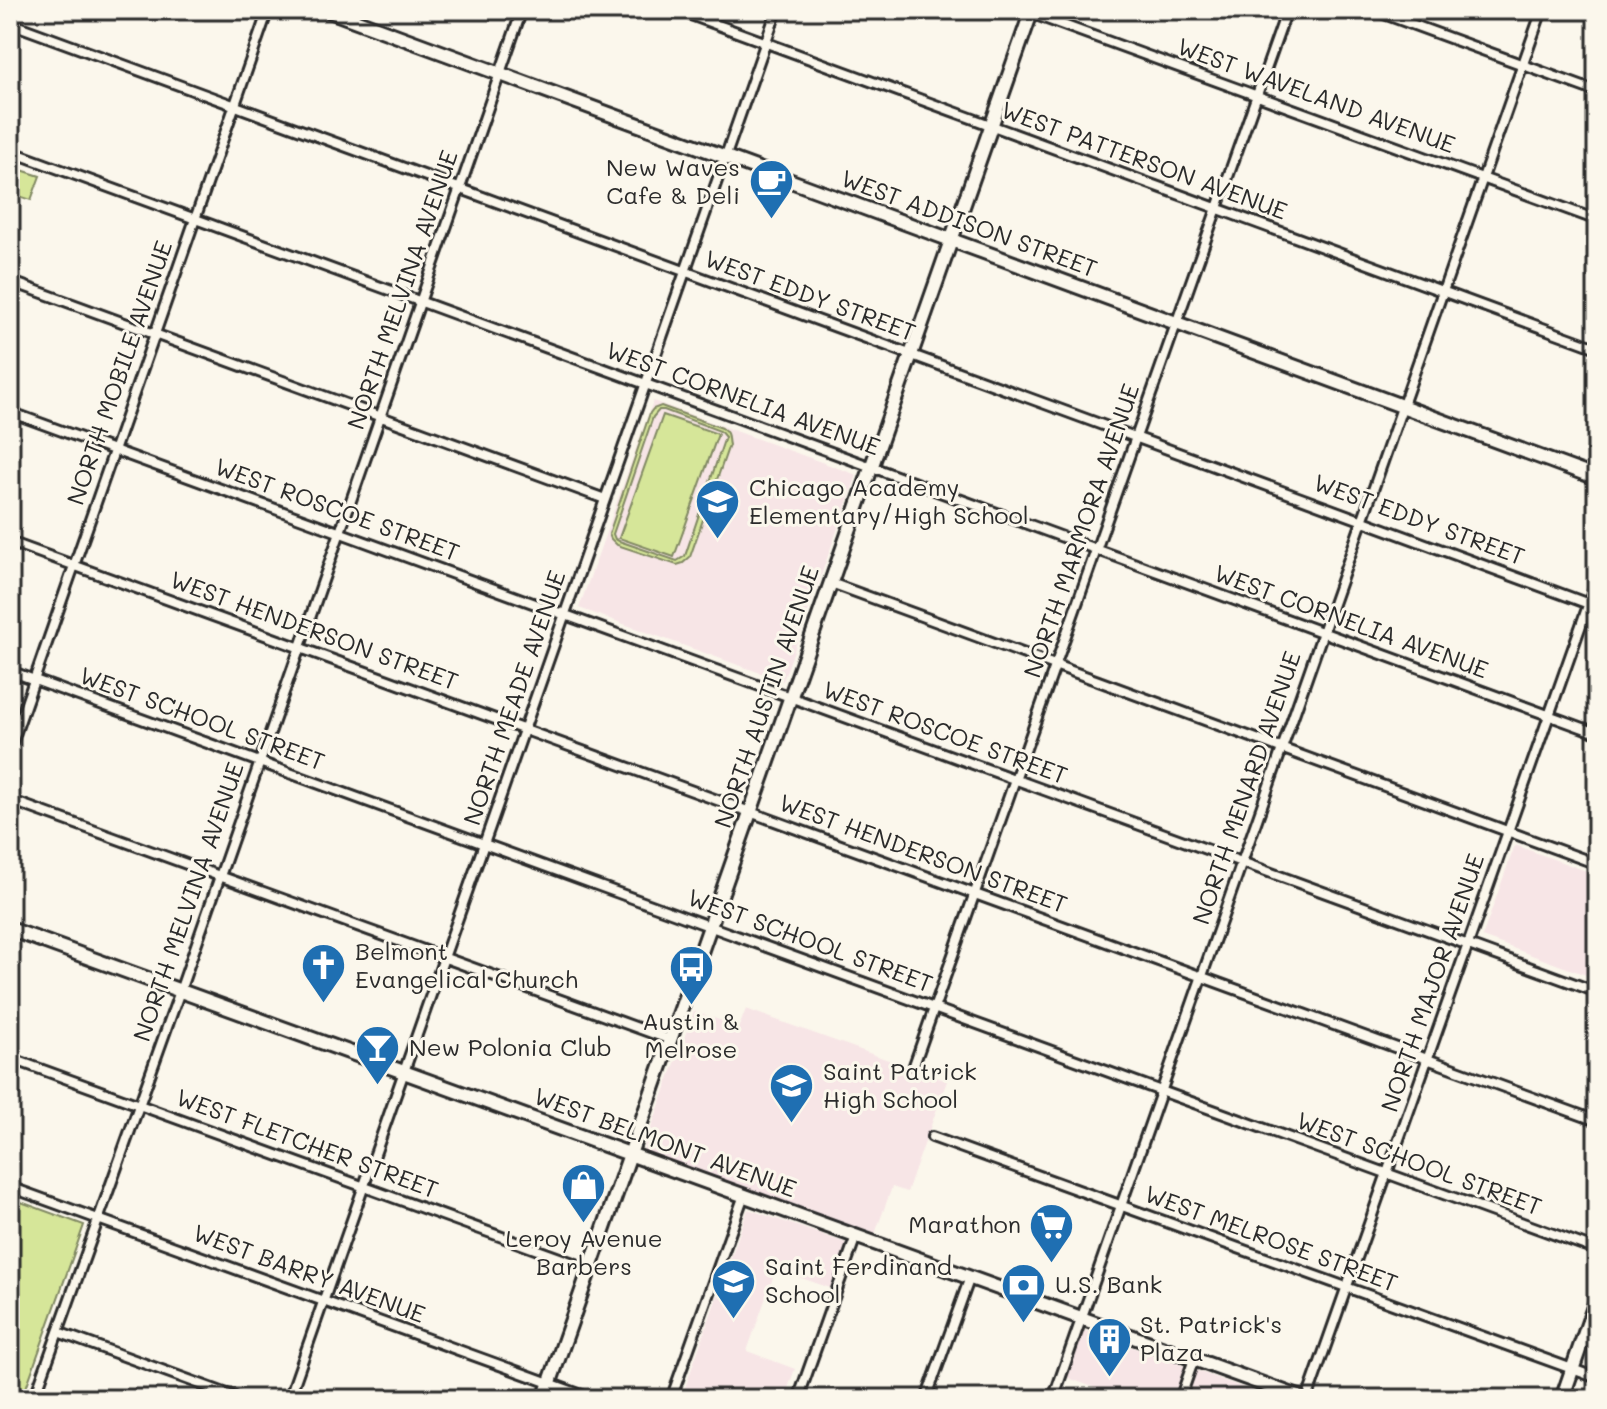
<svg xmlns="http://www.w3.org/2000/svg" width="1607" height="1409" font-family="Mali,sans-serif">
	<rect width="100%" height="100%" fill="#fbf7ec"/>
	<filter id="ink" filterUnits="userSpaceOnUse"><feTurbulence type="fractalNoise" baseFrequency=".0125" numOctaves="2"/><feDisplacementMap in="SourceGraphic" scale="16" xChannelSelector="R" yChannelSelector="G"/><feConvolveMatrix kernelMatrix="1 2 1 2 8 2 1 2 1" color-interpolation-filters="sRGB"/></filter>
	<g filter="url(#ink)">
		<path fill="#f7e5e6" d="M653,401L857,475L783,681L579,608Z
			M1515,845L1597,875V979L1482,937Z
			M746,1009L947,1081L907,1192L892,1187L875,1234L643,1150L694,1011L739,1027Z
			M748,1209L846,1243L830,1288L776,1269L747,1351L795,1369L784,1399H681Z
			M1083,1330L1152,1354L1274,1399H1124L1066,1377Z"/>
		<path fill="#d6e699" stroke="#808862" stroke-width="2" fill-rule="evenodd" d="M15,168L40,176L31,200L19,196L15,206L10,204V192Z
			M661,406L722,428C730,433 727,438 729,445L690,557L683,563L677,565L617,545L611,539L609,534L650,413L653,409ZM659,410H664L720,431L725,437L685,556L677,561L619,541L615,539L613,534L653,417Z
			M663,415L718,434L674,557L619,538Z
			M10,1198L84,1225L22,1399H10Z"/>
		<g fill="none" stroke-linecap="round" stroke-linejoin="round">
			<defs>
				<path id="street" d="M677,10L1597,348
					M1022,10L1597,220
					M1373,10L1597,92
					M10,23L1597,607
					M10,151L1597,733
					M10,281L605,499
					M10,412L1597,992
					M10,542L1597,1121
					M831,583L1597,864
					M10,671L1597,1250
					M10,749L268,10
					M10,800L671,1040
					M10,1058L590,1269
					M914,1065L1287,10
					M932,1137L1597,1378
					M10,1187L593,1399
					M58,1332L241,1399
					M34,1399L180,991L522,10
					M289,1399L777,10
					M671,1399L744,1195
					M798,1399L856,1236
					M926,1399L970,1277
					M1053,1399L1542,10
					M1180,1399L1194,1359
					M1307,1399L1597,580"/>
				<path id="secondary" d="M327,10L1597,478
					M10,929L1304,1399
					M544,1399L1032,10
					M1562,1399L1597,1298"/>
			</defs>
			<use href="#street" stroke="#2b2b2b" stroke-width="14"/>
			<use href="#secondary" stroke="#2b2b2b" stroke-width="18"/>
			<use href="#street" stroke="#fbf7ec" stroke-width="8"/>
			<use href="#secondary" stroke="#fbf7ec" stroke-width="12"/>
		</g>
	</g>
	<defs>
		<symbol id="cafe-pin" viewBox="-11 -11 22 30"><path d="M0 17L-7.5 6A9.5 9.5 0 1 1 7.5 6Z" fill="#1f6fb2" stroke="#fbf7ec"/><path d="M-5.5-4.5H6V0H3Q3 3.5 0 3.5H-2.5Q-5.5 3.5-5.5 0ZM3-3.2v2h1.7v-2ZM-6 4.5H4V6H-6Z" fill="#fff"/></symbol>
		<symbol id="school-pin" viewBox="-11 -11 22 30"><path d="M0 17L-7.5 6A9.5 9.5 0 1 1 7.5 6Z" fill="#1f6fb2" stroke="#fbf7ec"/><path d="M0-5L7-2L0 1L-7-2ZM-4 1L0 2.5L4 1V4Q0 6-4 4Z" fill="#fff"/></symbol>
		<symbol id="church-pin" viewBox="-11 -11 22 30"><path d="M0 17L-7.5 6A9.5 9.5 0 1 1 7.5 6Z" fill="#1f6fb2" stroke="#fbf7ec"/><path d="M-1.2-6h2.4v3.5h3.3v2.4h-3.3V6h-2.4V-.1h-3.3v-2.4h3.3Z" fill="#fff"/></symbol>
		<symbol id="bus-pin" viewBox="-11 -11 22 30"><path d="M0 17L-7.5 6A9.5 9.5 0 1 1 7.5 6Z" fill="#1f6fb2" stroke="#fbf7ec"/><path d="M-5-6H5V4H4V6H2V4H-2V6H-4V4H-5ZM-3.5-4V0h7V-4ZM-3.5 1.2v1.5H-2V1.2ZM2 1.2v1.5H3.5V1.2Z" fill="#fff"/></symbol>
		<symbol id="bar-pin" viewBox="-11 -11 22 30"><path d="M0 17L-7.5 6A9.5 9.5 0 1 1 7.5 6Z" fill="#1f6fb2" stroke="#fbf7ec"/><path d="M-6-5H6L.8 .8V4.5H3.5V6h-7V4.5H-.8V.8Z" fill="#fff"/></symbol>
		<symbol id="shop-pin" viewBox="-11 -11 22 30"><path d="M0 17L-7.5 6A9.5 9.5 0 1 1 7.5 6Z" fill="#1f6fb2" stroke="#fbf7ec"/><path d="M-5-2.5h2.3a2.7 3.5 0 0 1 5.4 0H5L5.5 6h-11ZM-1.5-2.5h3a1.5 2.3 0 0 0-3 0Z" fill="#fff"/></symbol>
		<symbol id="supermarket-pin" viewBox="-11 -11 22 30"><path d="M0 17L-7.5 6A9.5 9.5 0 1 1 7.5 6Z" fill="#1f6fb2" stroke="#fbf7ec"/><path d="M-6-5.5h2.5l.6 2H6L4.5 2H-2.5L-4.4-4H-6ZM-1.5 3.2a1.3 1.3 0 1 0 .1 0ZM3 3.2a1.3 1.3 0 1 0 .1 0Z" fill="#fff"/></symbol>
		<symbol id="bank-pin" viewBox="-11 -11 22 30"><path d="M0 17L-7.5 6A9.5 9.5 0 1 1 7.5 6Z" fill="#1f6fb2" stroke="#fbf7ec"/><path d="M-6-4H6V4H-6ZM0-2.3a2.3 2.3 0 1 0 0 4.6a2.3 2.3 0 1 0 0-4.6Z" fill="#fff"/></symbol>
		<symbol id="building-pin" viewBox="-11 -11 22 30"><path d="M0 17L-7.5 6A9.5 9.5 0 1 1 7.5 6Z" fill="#1f6fb2" stroke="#fbf7ec"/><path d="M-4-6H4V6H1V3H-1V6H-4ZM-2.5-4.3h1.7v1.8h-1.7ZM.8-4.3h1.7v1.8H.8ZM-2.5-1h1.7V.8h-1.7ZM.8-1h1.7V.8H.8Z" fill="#fff"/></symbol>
	</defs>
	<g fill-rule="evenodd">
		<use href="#cafe-pin" x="746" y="156" width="51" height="69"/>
		<use href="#school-pin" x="692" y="476" width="51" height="69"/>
		<use href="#church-pin" x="298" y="940" width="51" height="69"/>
		<use href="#bus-pin" x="666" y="942" width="51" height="69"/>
		<use href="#bar-pin" x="352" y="1022" width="51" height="69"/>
		<use href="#school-pin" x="766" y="1060" width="51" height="69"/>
		<use href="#shop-pin" x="558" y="1160" width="51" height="69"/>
		<use href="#supermarket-pin" x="1026" y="1200" width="51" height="69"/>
		<use href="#school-pin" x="708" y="1256" width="51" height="69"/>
		<use href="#bank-pin" x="998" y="1260" width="51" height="69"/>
		<use href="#building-pin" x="1084" y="1314" width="51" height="69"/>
	</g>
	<g text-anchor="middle" stroke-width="6" stroke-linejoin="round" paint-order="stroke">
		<g font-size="24" fill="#2b2b2b" stroke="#fbf7ec">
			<text transform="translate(1316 96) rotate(20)" y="8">WEST WAVELAND AVENUE</text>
			<text transform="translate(1144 161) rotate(20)" y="8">WEST PATTERSON AVENUE</text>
			<text transform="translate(969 224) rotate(20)" y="8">WEST ADDISON STREET</text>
			<text transform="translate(403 290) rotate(-71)" y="8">NORTH MELVINA AVENUE</text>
			<text transform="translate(810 296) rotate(20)" y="8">WEST EDDY STREET</text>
			<text transform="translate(120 373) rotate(-71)" y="8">NORTH MOBILE AVENUE</text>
			<text transform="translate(743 399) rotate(20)" y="8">WEST CORNELIA AVENUE</text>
			<text transform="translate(337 510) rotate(20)" y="8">WEST ROSCOE STREET</text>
			<text transform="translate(1419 520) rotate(20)" y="8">WEST EDDY STREET</text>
			<text transform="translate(1082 531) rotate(-71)" y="8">NORTH MARMORA AVENUE</text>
			<text transform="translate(1351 622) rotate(20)" y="8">WEST CORNELIA AVENUE</text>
			<text transform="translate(314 631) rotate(20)" y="8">WEST HENDERSON STREET</text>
			<text transform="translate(767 697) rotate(-71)" y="8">NORTH AUSTIN AVENUE</text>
			<text transform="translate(515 698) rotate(-71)" y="8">NORTH MEADE AVENUE</text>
			<text transform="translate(202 719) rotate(20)" y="8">WEST SCHOOL STREET</text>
			<text transform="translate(945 733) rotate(20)" y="8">WEST ROSCOE STREET</text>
			<text transform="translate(1247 788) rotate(-71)" y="8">NORTH MENARD AVENUE</text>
			<text transform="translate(923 854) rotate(20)" y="8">WEST HENDERSON STREET</text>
			<text transform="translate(189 902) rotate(-71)" y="8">NORTH MELVINA AVENUE</text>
			<text transform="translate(810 941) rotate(20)" y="8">WEST SCHOOL STREET</text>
			<text transform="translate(1433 983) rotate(-71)" y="8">NORTH MAJOR AVENUE</text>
			<text transform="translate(665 1143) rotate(20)" y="8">WEST BELMONT AVENUE</text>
			<text transform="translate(307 1144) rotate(20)" y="8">WEST FLETCHER STREET</text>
			<text transform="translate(1419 1164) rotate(20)" y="8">WEST SCHOOL STREET</text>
			<text transform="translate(1271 1239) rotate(20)" y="8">WEST MELROSE STREET</text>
			<text transform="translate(309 1274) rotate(20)" y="8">WEST BARRY AVENUE</text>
		</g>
		<g font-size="24" fill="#2b2b2b" stroke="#fbf7ec" text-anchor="start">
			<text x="740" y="176" text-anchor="end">New Waves<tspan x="740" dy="28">Cafe &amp; Deli</tspan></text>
			<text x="749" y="496">Chicago Academy<tspan x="749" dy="28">Elementary/High School</tspan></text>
			<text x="355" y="960">Belmont<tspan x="355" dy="28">Evangelical Church</tspan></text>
			<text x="691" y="1030" text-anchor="middle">Austin &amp;<tspan x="691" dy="28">Melrose</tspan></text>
			<text x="409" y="1056">New Polonia Club</text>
			<text x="823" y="1080">Saint Patrick<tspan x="823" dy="28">High School</tspan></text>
			<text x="1021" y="1233" text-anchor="end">Marathon</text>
			<text x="584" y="1247" text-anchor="middle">Leroy Avenue<tspan x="584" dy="28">Barbers</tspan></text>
			<text x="765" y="1275">Saint Ferdinand<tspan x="765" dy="28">School</tspan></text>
			<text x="1055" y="1293">U.S. Bank</text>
			<text x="1140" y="1333">St. Patrick's<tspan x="1140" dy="28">Plaza</tspan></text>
		</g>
	</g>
	<rect width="1607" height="1409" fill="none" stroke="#fbf7ec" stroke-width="40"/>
	<rect x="20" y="20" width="1567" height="1369" fill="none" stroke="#2b2b2b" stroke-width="3" filter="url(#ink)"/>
</svg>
